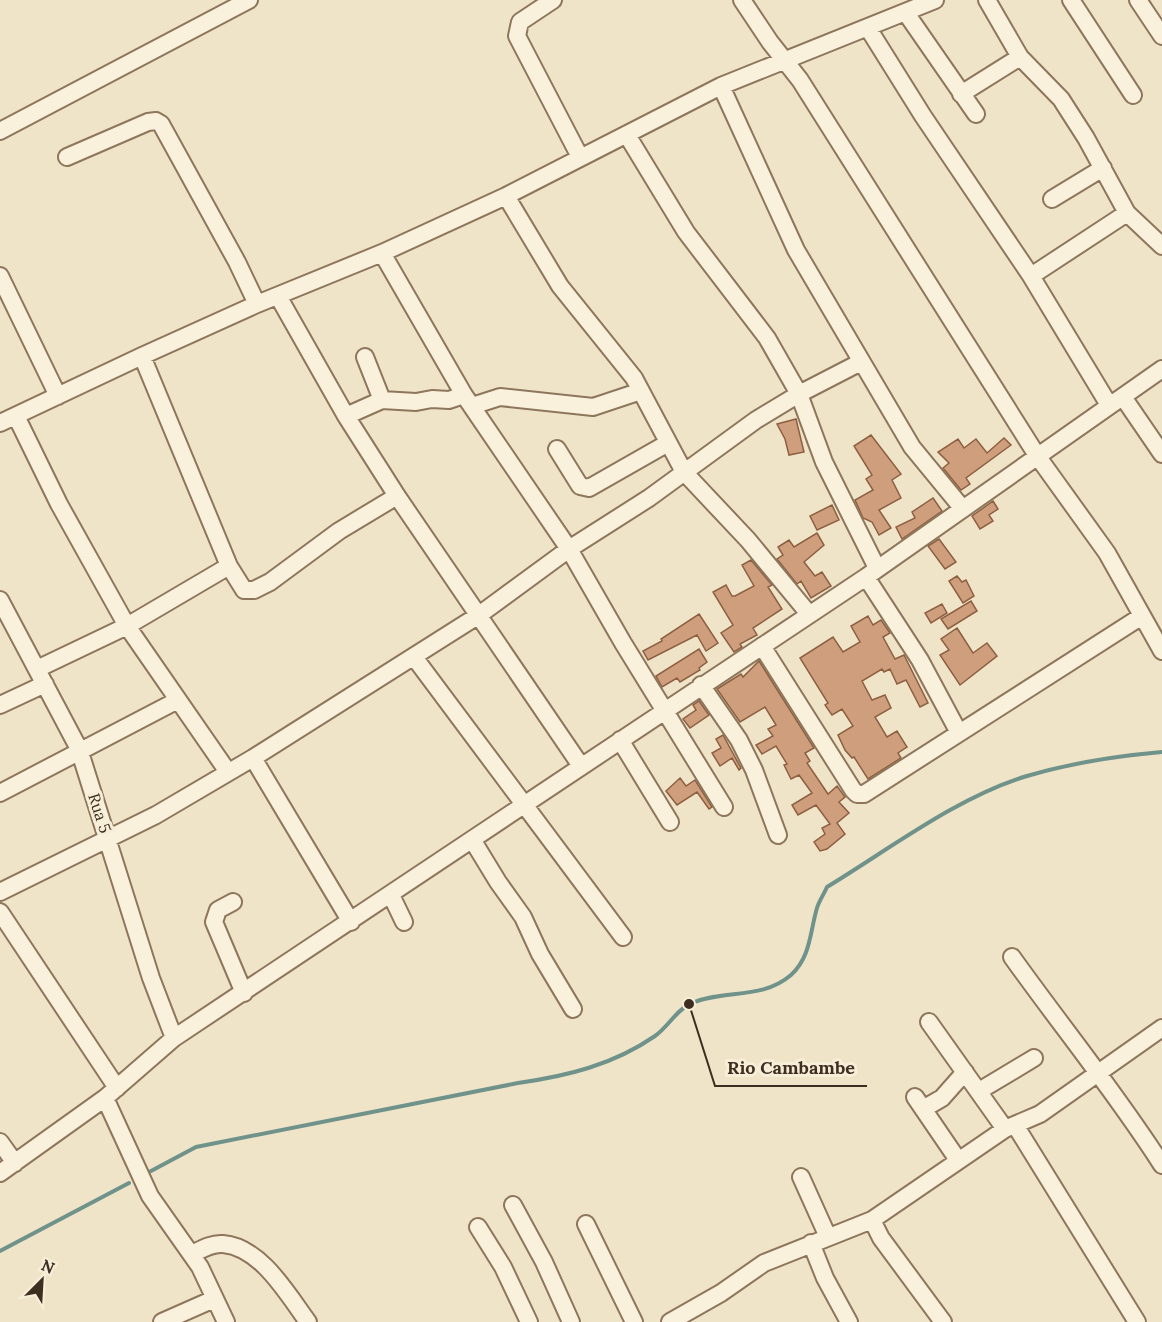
<svg xmlns="http://www.w3.org/2000/svg" width="1162" height="1322" font-family="Lora,serif">
	<rect width="100%" height="100%" fill="#f0e4c8"/>
	<g fill="none" stroke-linecap="round" stroke-linejoin="round">
		<path stroke="#6f938a" stroke-width="4" d="M151,1171L196,1147L518,1083C567,1076 613,1065 655,1036C668,1027 677,1009 692,1003C725,989 762,1000 791,975C811,957 810,931 817,908C819,901 824,894 827,887C888,850 959,796 1027,776C1071,763 1116,756 1162,752
			M0,1251L129,1183"/>
	</g>
	<path fill="#cf9f7d" stroke="#8d5f41" stroke-width="1.5" d="M796,419L804,452L789,455L785,439L777,424Z
		M871,435L901,474L892,480L901,498L879,510L891,528L879,535L872,522L863,518L855,500L873,490L866,479L872,475L854,446Z
		M1004,438L1011,445L966,478L970,484L961,490L943,468L949,463L938,452L958,439L964,448L976,439L987,453Z
		M933,498L942,511L902,539L896,527L915,518L912,512Z
		M993,501L998,509L989,515L993,521L980,529L972,516Z
		M832,505L839,520L817,530L810,516Z
		M817,533L824,545L804,562L815,576L822,572L831,586L811,598L801,581L797,584L777,559L783,555L778,547L789,540L794,547Z
		M939,539L956,562L945,569L928,546Z
		M751,560L772,585L768,587L782,609L753,628L757,635L740,644L742,647L734,652L721,633L733,625L713,592L726,585L732,596H735L754,586L742,565Z
		M957,576L962,582L966,580L974,596L963,603L949,581Z
		M971,601L977,611L948,629L941,619Z
		M942,604L947,613L931,623L925,613Z
		M699,614L718,643L706,651L697,635L648,660L643,651L662,641L661,639Z
		M868,616L873,625L881,620L890,633L883,637L895,659L904,655L928,703L920,707L906,680L897,684L890,669L884,672L882,669L862,681L872,700L885,695L891,708L875,717L887,737L897,731L907,747L898,753L901,758L868,779L854,757L852,758L845,750L838,735L853,726L842,709L832,715L825,705L828,703L800,658L833,637L843,652L860,642L851,626Z
		M957,628L973,653L987,643L997,656L960,685L940,655L949,650L941,639Z
		M699,649L707,662L699,668L700,670L680,682L677,678L662,687L656,676Z
		M759,661L814,748L805,753L810,761L807,763L828,794L837,786L845,797L839,802L849,813L837,823L845,834L827,849L820,851L814,842L825,834L822,828L830,824L816,805L798,815L792,805L812,793L799,775L791,779L784,765L787,764L776,746L762,754L756,745L773,736L768,729L776,725L765,707L740,722L717,689L741,674L743,677Z
		M699,701L709,715L690,728L683,719L696,710L693,705Z
		M723,735L741,768L739,770L732,758L720,766L712,753L721,748L716,739Z
		M680,778L686,786L695,780L712,807L709,809L697,792L677,805L666,791Z"/>
	<g fill="none" stroke-linecap="round" stroke-linejoin="round">
		<defs>
			<path id="minor" d="M553,0L520,22L517,36L580,157
				M742,0L770,42L800,80L1038,457L1107,553L1162,651
				M987,0L1020,57L1061,99L1086,138L1127,213L1162,246
				M1071,0L1133,95
				M1138,0L1162,36
				M906,13L976,114
				M868,28L923,116L1031,276L1109,405
				M721,86L796,250L912,447L963,509
				M961,94L1020,57
				M0,131L249,0
				M627,135L686,232L767,338L799,394L824,462L877,568
				M67,157L148,122L156,121L161,124L237,262L257,304
				M506,196L560,286L634,378L684,472L748,540L809,614
				M1052,199L1103,168
				M382,253L464,395L569,549L623,643L724,807
				M0,276L58,396
				M1031,276L1127,213
				M278,296L346,416L397,496L581,766
				M142,356L229,566L244,590H254L270,582L339,531L397,496
				M365,357L382,400
				M1123,397L1162,454
				M472,406L500,397L593,407L641,391
				M16,416L59,504L127,626L228,772
				M346,416L382,400L416,402L432,399L449,400L464,395
				M0,423L142,356L257,304L382,253L506,196L721,86L935,0
				M557,449L580,486L589,488L668,443
				M866,577L920,660L958,731
				M0,600L79,749L151,978L174,1038
				M762,646L853,790L857,794H864L1142,616
				M414,657L623,937
				M37,669L127,626L229,566
				M701,685L739,740L754,770L778,835
				M0,705L45,684
				M620,740L670,822
				M253,758L351,922
				M0,793L178,700
				M473,841L498,882L523,917L540,954L573,1009
				M0,892L156,815L253,758L479,615L569,549L649,498L756,420L799,394L861,362
				M391,895L404,922
				M233,902L218,910L214,922L244,993
				M0,912L117,1088
				M1012,957C1062,1027 1116,1093 1162,1165
				M929,1022L1005,1129
				M979,1091L1034,1058
				M915,1097L958,1160
				M105,1098L150,1196L200,1267L226,1322
				M923,1109L942,1098L965,1072
				M1015,1125L1137,1322
				M0,1142L15,1163
				M0,1173L105,1098L174,1038L866,577L1162,369
				M801,1177L828,1237
				M513,1205L544,1262L571,1322
				M872,1220L881,1238L943,1322
				M586,1224L634,1322
				M478,1227L503,1267L529,1322
				M811,1243L825,1278L849,1322
				M192,1254C202,1249 212,1243 223,1244C261,1247 288,1295 308,1322
				M162,1322L214,1299
				M670,1322L721,1293L764,1263L872,1220L1005,1129L1040,1114L1162,1028"/>
		</defs>
		<use href="#minor" stroke="#8d765c" stroke-width="20"/>
		<use href="#minor" stroke="#faf1dc" stroke-width="16"/>
	</g>
	<g text-anchor="middle" stroke-width="6" stroke-linejoin="round" paint-order="stroke">
		<g font-size="16" fill="#3d2e20" stroke="#f7eed8">
			<text transform="translate(100 813) rotate(72)" y="6">Rua 5</text>
		</g>
	</g>
	<path fill="none" stroke="#3d2e20" stroke-width="2" d="M689 1004L715 1086H867"/>
	<circle fill="#3d2e20" stroke="#f7eed8" stroke-width="2" cx="689" cy="1004" r="6"/>
	<g font-size="18" text-anchor="middle" font-weight="bold" fill="#3d2e20" stroke="#f7eed8" stroke-width="6" stroke-linejoin="round" paint-order="stroke">
		<text x="791" y="1074">Rio Cambambe</text>
	</g>
	<g transform="translate(42 1280) rotate(24)" stroke="#f7eed8" stroke-width="4.5" paint-order="stroke">
	<path d="M0-4.5L10 22L0 15L-10 22Z" fill="#3d2e20"/>
	<text y="-9" font-size="16" font-weight="bold" text-anchor="middle" fill="#3d2e20">N</text>
	</g>
</svg>
